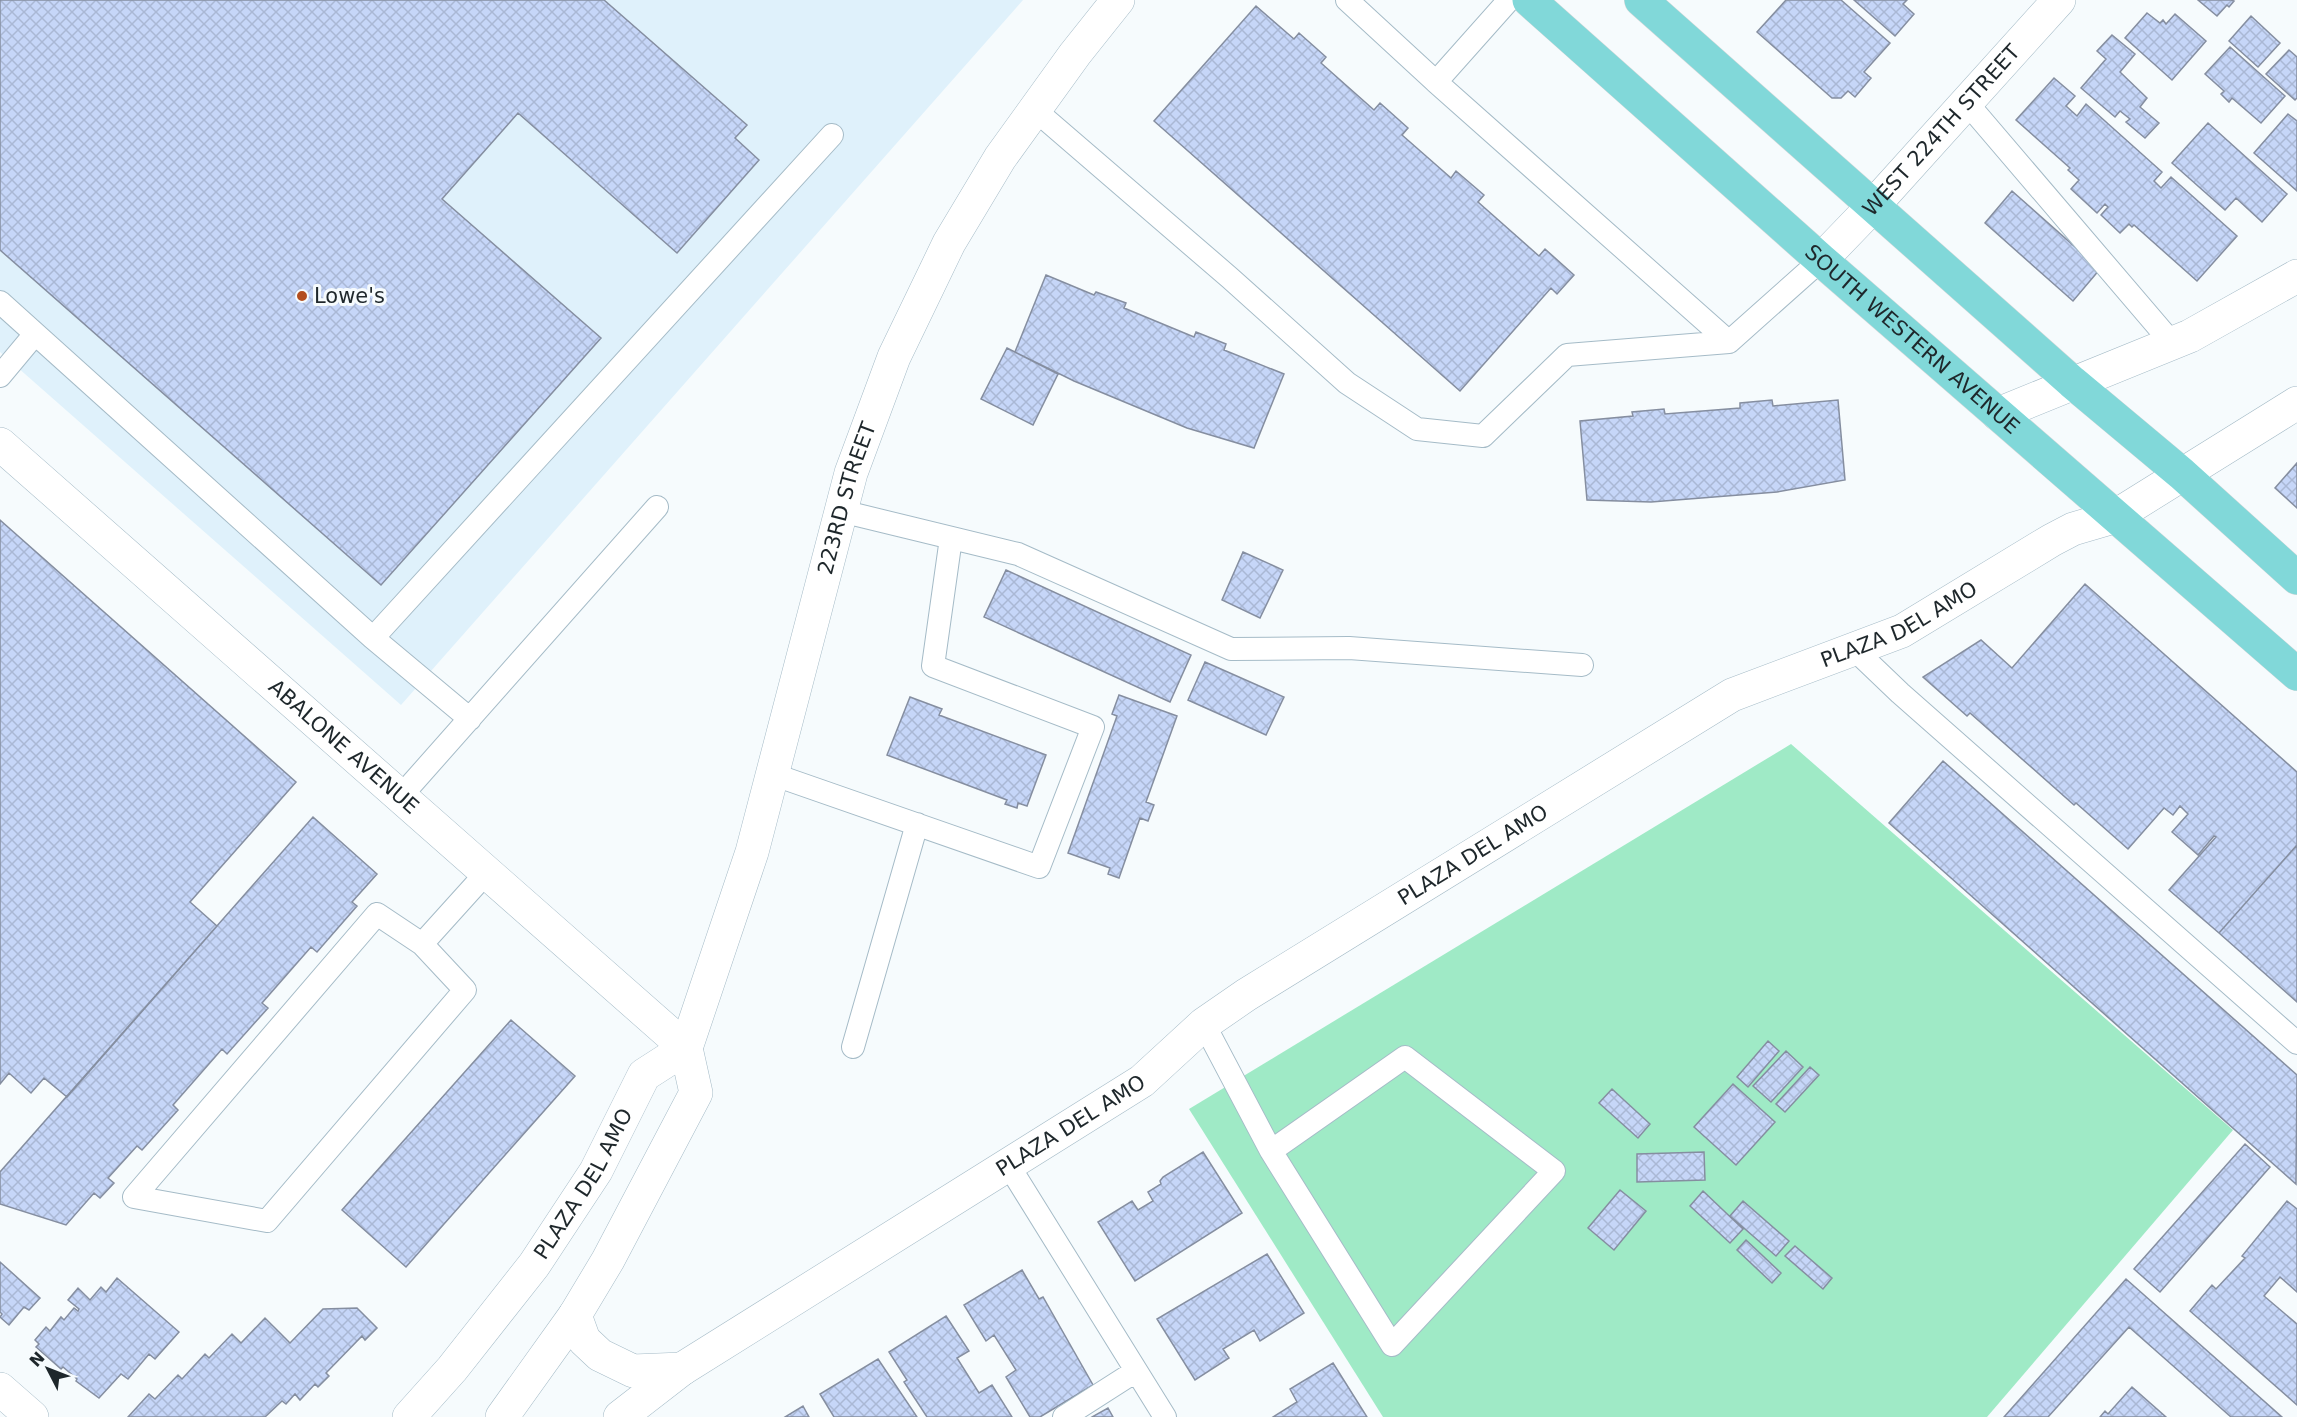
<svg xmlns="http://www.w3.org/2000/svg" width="2297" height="1417" font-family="'DejaVu Sans',sans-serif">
	<defs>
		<pattern id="building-cross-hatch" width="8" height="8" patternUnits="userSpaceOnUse" patternTransform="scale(1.5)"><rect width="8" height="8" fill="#c6d6f8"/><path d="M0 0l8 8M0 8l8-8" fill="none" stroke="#aab8d5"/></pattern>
	</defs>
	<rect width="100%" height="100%" fill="#f6fbfd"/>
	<path fill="#dff1fb" d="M0,0H1023L401,705L0,352Z"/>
	<path fill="#9feac6" d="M1791,744L2233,1130L1987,1417H1383L1189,1109Z"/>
	<path fill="url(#building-cross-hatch)" stroke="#858ea0" stroke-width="1.5" d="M0,0H604L747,125L735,138L759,160L677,253L518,113L442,199L601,338L381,585L0,250Z
		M1786,0H1841L1890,43L1864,72L1871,78L1855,97L1848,91L1841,98H1832L1757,32Z
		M1854,0H1907L1903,4L1914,14L1895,36Z
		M2198,0H2231L2234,1L2229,7L2227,5L2217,16Z
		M1256,6L1294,39L1299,33L1326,57L1321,63L1374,110L1380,103L1408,128L1402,135L1451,178L1456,171L1484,195L1478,202L1539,256L1545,249L1574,275L1557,294L1551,288L1460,391L1154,121Z
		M2147,13L2160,23L2163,20L2166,24L2175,14L2206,41L2172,80L2125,38Z
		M2251,16L2280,43L2258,67L2229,41Z
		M2112,35L2135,54L2120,72L2147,98L2140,107L2159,123L2145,138L2126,122L2130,119L2120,111L2115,117L2081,88L2106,59L2097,51Z
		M2230,47L2285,96L2261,123L2232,98L2229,102L2221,94L2224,91L2205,74Z
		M2289,50L2297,57V98L2295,100L2266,74Z
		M2054,78L2075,96L2066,106L2077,116L2086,104L2162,172L2154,181L2161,188L2171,177L2237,236L2197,281L2134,225L2132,227L2129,224L2120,233L2101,215L2108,207L2105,204L2097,213L2071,189L2079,180L2068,170L2070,168L2016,120Z
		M2288,114L2297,121V191L2254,153Z
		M2208,123L2287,194L2262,222L2236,198L2225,210L2172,163Z
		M2012,191L2100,269L2073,301L1985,223Z
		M1046,275L1094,295L1096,292L1126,303L1124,308L1194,337L1196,332L1226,344L1224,350L1284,374L1254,448L1187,428L1074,381L1015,352Z
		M1007,348L1058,374L1033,425L981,399Z
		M1772,400L1773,406L1838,400L1845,480L1777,492L1651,502L1587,500L1580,421L1633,416L1632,412L1664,409L1665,414L1740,408V403Z
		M2297,463V508L2275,488Z
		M0,520L296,782L190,902L217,926L67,1097L44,1078L31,1093L9,1073L0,1084Z
		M1243,552L1283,570L1260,618L1222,600Z
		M1006,570L1191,655L1170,702L984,617Z
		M2085,584L2297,772V845L2219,933L2169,890L2216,837L2214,836L2198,855L2172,832L2188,814L2180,806L2173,815L2164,808L2128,849L2076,803L2074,805L1970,713L1967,716L1923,677L1981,640L2012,668Z
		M1205,662L1284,697L1266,735L1188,700Z
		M1119,695L1177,716L1146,802L1154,805L1148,821L1140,818L1119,878L1108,874L1110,868L1068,853L1117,716L1112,714Z
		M910,697L942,709L939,715L1046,755L1027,806L1018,803L1017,808L1005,804L1007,800L887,755Z
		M1943,761L2297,1075L2296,1184L1889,823Z
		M313,817L377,874L352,902L357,906L317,952L311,947L262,1003L268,1008L227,1054L222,1049L173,1105L178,1110L142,1150L137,1146L108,1178L114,1183L100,1198L94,1193L66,1225L0,1204V1172Z
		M2297,845V1002L2219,933Z
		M511,1020L575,1076L406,1267L342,1210Z
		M1768,1041L1779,1051L1748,1087L1737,1077Z
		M1786,1051L1803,1067L1771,1102L1753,1086Z
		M1810,1067L1819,1075L1785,1112L1776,1104Z
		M1733,1084L1775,1122L1736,1165L1694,1127Z
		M1612,1089L1650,1124L1638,1138L1599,1103Z
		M2245,1144L2270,1167L2160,1292L2134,1269Z
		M1203,1152L1242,1213L1135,1281L1098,1222L1132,1201L1138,1210L1153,1201L1148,1192L1161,1184L1160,1181L1163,1177Z
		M1704,1152L1705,1180L1637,1182V1154Z
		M1620,1190L1646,1211L1614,1250L1588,1228Z
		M1703,1191L1743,1229L1730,1243L1690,1206Z
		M1743,1201L1789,1241L1776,1256L1730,1216Z
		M2287,1201L2297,1209V1292L2280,1277L2264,1296L2297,1324V1405L2190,1311L2212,1285L2216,1289L2245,1258L2242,1256Z
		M1746,1240L1781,1273L1772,1283L1737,1250Z
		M1795,1246L1832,1278L1823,1289L1785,1256Z
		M1267,1254L1304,1313L1260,1341L1254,1330L1223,1349L1229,1358L1195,1380L1157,1319Z
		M0,1262L40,1298L29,1310L24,1307L9,1325L0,1317L2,1314L0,1312Z
		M1022,1270L1039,1299L1043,1297L1093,1385L1040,1417H1030L1006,1377L1016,1370L994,1335L986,1341L964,1305Z
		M117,1278L179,1332L155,1359L149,1354L128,1379L121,1374L99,1398L76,1381L77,1379L63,1367L61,1369L36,1347L39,1344L35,1340L46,1327L50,1331L61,1317L64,1320L74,1308L78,1311L79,1309L68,1300L78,1288L90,1300L101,1287L106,1292Z
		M2126,1279L2282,1417H2231L2129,1327L2048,1417H2004Z
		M357,1308L377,1328L365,1340L362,1336L326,1373L329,1376L318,1387L315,1384L300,1400L295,1394L286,1404L282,1401L265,1417H128L149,1394L155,1399L178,1375L182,1379L205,1354L209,1358L232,1334L241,1343L265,1318L290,1343L323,1309Z
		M946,1316L969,1351L957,1358L979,1393L992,1385L1012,1417H927L904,1382L907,1380L889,1352Z
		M878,1359L917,1417H834L820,1394Z
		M1333,1363L1367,1417H1273L1297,1402L1290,1389Z
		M2132,1387L2166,1417H2100L2105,1411L2108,1414Z
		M803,1406L809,1417H785Z
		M1108,1408L1113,1417H1092Z"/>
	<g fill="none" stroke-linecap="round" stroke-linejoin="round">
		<defs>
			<path id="lane" d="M1347,0L1436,82
				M1509,0L1436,82L1729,342
				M1967,103L2172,343
				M1035,110L1230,278L1347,383L1417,429L1483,436L1567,355L1729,342L1821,260
				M0,302L373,638L832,135
				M0,376L35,334
				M841,511L1018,554L1231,649L1349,648L1582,665
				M373,638L470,719
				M1854,649L1900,693L2297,1043
				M772,774L1039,867L1093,727L933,666L951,538
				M401,796L657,507
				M422,944L465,990L267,1221L134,1197L377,914L422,944L487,872
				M1204,1024L1271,1151L1392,1345L1554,1171L1405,1057L1271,1151
				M853,1047L917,824
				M1009,1166L1165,1417
				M1064,1417L1136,1371"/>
			<g id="street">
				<path id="s1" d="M1821,260L1873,206L2059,0"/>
			</g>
			<g id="secondary">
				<path d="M1998,414L2190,336L2297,276"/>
				<path id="s2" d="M0,444L686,1048"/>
				<path id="s3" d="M686,1048L752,852L851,473L894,357L949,243L1000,158L1075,54L1118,0"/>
				<path d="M575,1315L584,1340L600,1355L633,1371L682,1369"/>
				<path d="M0,1389L32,1417"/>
				<path id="s4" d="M409,1417L452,1369L534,1265L596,1171L644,1075L686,1048"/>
				<path d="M502,1417L575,1315L608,1260L696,1093L686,1048"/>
				<path id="s5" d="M620,1417L682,1369L1142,1081L1204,1024L1246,995L1732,695L1902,631L2052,540L2073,529L2114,517L2297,403"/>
			</g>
			<g id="primary">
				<path id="s6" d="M1529,0L1821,260L2297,674"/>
				<path d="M1641,0L2072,382L2182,474L2297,578"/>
			</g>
		</defs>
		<use href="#lane" stroke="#a5bbc7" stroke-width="24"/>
		<use href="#street" stroke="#a5bbc7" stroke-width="34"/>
		<use href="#secondary" stroke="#a5bbc7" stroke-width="34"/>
		<use href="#primary" stroke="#d6d8d9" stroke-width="34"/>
		<use href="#lane" stroke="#fff" stroke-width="22"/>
		<use href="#street" stroke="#fff" stroke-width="33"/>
		<use href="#secondary" stroke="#fff" stroke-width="33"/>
		<use href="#primary" stroke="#81d8d9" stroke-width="33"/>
	</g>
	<circle fill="#b34e1e" stroke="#f6fbfd" stroke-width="2" cx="302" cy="296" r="6"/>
	<g text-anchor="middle" stroke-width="6" stroke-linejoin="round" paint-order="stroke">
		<g font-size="21" fill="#1e272b" stroke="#f6fbfd">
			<text dy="7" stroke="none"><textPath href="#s1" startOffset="177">WEST 224TH STREET</textPath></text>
			<text dy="7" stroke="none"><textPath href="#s6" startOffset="512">SOUTH WESTERN AVENUE</textPath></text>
			<text dy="7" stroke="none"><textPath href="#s3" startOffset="573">223RD STREET</textPath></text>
			<text dy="7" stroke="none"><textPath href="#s5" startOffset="1509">PLAZA DEL AMO</textPath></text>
			<text dy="7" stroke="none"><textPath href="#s2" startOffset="458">ABALONE AVENUE</textPath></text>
			<text dy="7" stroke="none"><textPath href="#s5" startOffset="1023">PLAZA DEL AMO</textPath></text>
			<text dy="7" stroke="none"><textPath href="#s5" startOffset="537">PLAZA DEL AMO</textPath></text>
			<text dy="7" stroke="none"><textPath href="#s4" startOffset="292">PLAZA DEL AMO</textPath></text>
		</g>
		<g font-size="21" fill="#1e272b" stroke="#f6fbfd" text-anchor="start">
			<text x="314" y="303">Lowe's</text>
		</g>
	</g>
	<g transform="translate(48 1369) rotate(312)" stroke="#f6fbfd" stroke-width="4.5" paint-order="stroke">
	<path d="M0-4.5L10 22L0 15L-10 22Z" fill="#1e272b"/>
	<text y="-9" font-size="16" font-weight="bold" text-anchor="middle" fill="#1e272b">N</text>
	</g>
</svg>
